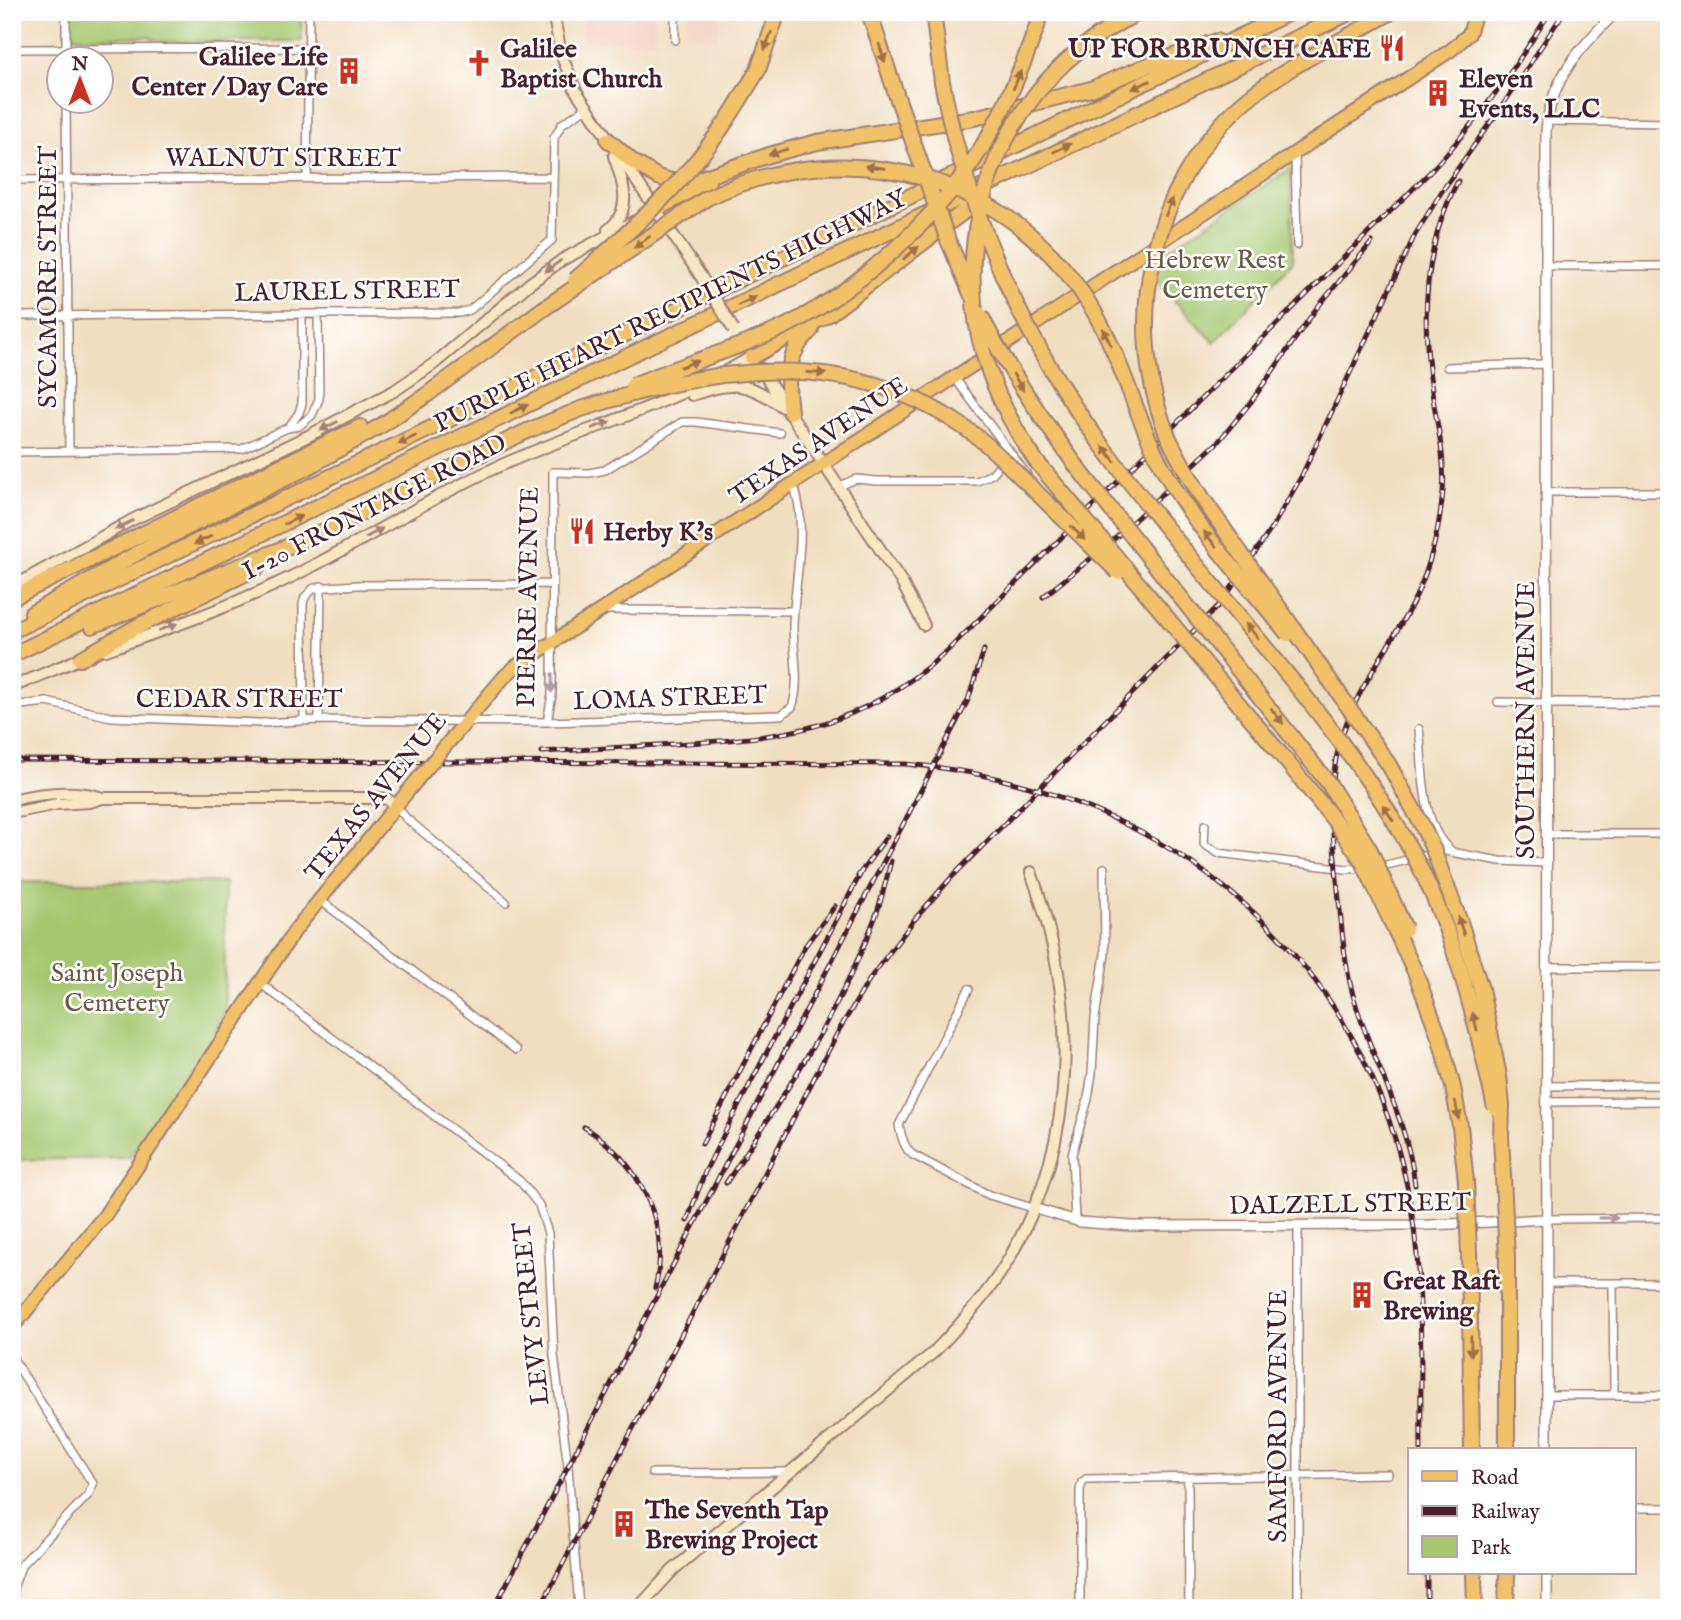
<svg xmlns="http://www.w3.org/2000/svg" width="1681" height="1620" font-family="'IM FELL English',serif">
	<rect width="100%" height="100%" fill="#fff"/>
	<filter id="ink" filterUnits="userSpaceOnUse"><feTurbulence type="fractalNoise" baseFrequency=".0143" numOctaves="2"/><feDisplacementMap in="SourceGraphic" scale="14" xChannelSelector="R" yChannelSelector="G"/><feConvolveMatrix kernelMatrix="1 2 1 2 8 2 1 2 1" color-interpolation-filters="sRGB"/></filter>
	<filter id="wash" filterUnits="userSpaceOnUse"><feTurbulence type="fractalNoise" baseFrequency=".00686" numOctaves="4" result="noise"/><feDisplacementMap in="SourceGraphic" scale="28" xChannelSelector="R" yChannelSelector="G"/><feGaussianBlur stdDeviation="1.57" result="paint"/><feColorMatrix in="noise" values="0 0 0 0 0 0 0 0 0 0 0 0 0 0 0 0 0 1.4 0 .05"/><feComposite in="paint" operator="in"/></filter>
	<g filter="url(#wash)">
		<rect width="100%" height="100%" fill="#f1dec0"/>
		<path fill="#f6d2c3" d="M583,12H654L655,41L583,42Z
			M687,12H719V39H706L687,31Z"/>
		<path fill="#a6c770" stroke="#78734e" stroke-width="2" d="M70,12H301L302,41L164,42L148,37H70Z
			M1291,168L1293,261L1214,342L1153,278L1158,256Z
			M12,882H225V1016L129,1158L12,1160Z"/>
	</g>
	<g filter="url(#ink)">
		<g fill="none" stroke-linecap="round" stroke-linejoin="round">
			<defs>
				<path id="minor" d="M66,12V60
					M675,12V40
					M12,49L308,48
					M66,102L69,451
					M1546,121L1669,123
					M1295,153L1297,245
					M307,178L309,12
					M12,180L553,177
					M1546,266H1669
					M12,316L459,313L470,310L552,240L554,138L562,124L586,108
					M1447,367L1546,364
					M954,377L1027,475
					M288,428L299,413L302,403V314
					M12,452L242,449L287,428L299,426L312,415L319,399L318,314
					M839,486L856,479L877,481H977L992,474L1010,452
					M1546,492H1669
					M606,610L794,611
					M1498,702L1546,703
					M12,706L47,702L111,717L260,723L319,720L547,722L781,715L792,707C801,682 793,652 793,626C794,585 809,521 793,484
					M304,720L303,604L305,597L314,588L357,585L551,584
					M319,720L321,586
					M547,722L552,695L553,472L589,473L605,470L682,422H696L780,433
					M1419,729C1424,765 1419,828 1453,852
					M396,806L406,818L506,902
					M1205,825L1204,844L1218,853L1346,869L1366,868
					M1546,834H1669
					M1378,867L1445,851L1500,861L1546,863
					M320,900L516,1050
					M1666,900L1669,855
					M1546,967H1669
					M260,983L520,1181L539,1205L548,1233L554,1355L568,1467L579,1608
					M969,989L899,1125C901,1135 904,1149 913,1155L989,1195L1033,1208
					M1546,1086L1669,1085
					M1546,1102L1669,1101
					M1547,1219L1669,1218
					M1075,1220L1072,1154L1088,1099L1092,1073L1095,1018L1105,954L1104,868
					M1298,1225V1608
					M1547,1283H1669
					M1613,1284L1614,1395
					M12,1357L93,1484L88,1495L22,1564L13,1588L15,1608
					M1547,1395H1669
					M652,1473L790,1472
					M1188,1479L1189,1608
					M1634,1508H1669
					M1080,1608V1490L1082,1482L1086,1479L1388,1474"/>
				<path id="tertiary" d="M1546,703H1669
					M1033,1208L1080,1222L1132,1226L1430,1225L1547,1219
					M1547,1450L1546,132C1550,79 1580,48 1616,12
					M1547,1573V1608"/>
				<path id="secondary" d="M553,12L561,54L576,91L700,275
					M608,230C634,209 623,182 614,156
					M760,368L901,581L924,625
					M721,374L752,357
					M692,395C733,381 747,381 783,407
					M12,587L132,520L308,436L394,391L435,363L529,284L562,260L635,221
					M106,650C173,627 241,603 303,571C368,538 430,498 495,468C565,436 639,415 707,381
					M12,687L84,657
					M12,800C41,793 74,789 103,798H376L387,799L396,806
					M12,813L58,804L89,802L103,798
					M638,1608L673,1570L934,1352C961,1324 991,1291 1010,1257C1080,1135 1078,1001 1031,872"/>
				<path id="primary" d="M453,737L504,677L515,667L1451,50L1469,34L1476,12
					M12,1328L105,1215L296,929L417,780"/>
				<path id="motorway" d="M869,12L896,94
					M933,12L942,82
					M1037,26L1040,12
					M739,101L758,70L778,12
					M608,140L633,162L658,177L671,181H693L769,155L817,142L974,118L1091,89L1151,64L1217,41
					M656,209L708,182
					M752,357L829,314L983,197
					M790,412C786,380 786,353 811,330
					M12,598L360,427
					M32,613L150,546L310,466L382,425L425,396L543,309
					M92,626L316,535L527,431L581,409
					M12,631L1291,12
					M12,655L632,354L1351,12
					M80,659L138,626L257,568
					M1469,1253L1472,1450
					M1507,1259V1450
					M1474,1573L1475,1608
					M1506,1608L1507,1573"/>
			</defs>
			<use href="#minor" stroke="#9e7e76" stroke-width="10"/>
			<use href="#tertiary" stroke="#9e7e76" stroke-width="12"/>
			<use href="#secondary" stroke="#9e7e76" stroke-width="14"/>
			<use href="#primary" stroke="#9e7e76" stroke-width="16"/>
			<use href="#motorway" stroke="#9e7e76" stroke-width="18"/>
			<use href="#minor" stroke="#fff" stroke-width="7"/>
			<use href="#tertiary" stroke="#fff" stroke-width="9"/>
			<use href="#secondary" stroke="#fae7c3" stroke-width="10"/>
			<use href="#primary" stroke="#f2c26a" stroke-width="12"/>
			<use href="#motorway" stroke="#f2c26a" stroke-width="14"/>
			<defs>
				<path id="rail" d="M1495,117L1564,12
					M1043,597L1111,542L1218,442L1251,402L1316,309L1372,242
					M542,752C586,749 631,747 675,744C788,737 857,730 946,652L1431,171C1476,122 1515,69 1550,12
					M12,760L905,764C1148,784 1356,940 1407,1186C1425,1273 1420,1362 1421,1450
					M858,876L887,836
					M584,1127C639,1161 672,1224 655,1288
					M702,1144L805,946L835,906
					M726,1183C782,1099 839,1013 875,918C882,899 886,880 891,861
					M1415,1185C1408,1121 1375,1066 1356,1005C1344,968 1342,929 1338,890C1334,847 1328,802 1336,759C1347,701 1383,658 1410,608C1429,573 1439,531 1443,492C1446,458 1437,426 1432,392C1421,320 1423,246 1458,181
					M687,1221L705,1172L728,1126L863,869
					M1427,1573V1608
					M494,1608L968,700L984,650
					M540,1608L839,1030L871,977L914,920L951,878L1222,602L1273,526L1301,477L1415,235L1442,191L1499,110"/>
			</defs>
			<use href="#rail" stroke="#4a1f2b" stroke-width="5"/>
			<use href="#rail" stroke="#fff" stroke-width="2.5" stroke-dasharray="8" stroke-linecap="butt"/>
			<defs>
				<path id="secondary-bridge" d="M700,275L734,330"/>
				<path id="primary-bridge" d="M417,780L453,737"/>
				<path id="motorway-bridge" d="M1140,12C1028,64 962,181 974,303C979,361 1003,413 1036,461L1288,763L1334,820L1363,862L1416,974L1440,1039L1453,1087L1460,1126L1466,1182L1469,1253
					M1391,12C1344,40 1278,70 1238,107C1152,188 1123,319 1165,429C1175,454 1189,476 1203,499L1389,765L1422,825L1433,849L1460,922L1481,989L1499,1076L1502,1106L1501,1136L1507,1259
					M942,82C947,105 951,128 958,151C988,256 1035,355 1100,443C1153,515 1212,583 1268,651C1321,715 1374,781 1413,854C1455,933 1476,1021 1495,1108
					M896,94L948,240L972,296
					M575,280C636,226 697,172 739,101
					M543,309L707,198C848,130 1012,174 1093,310C1123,360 1136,420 1164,470C1197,530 1245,581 1288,634
					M980,314C1007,369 1042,418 1077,467L1329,784L1370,850L1405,929
					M633,385C679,366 727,352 773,332C850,298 938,219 982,147C1005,109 1022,69 1037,26
					M581,409C715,366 851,344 972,433C992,447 1009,466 1027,483C1058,513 1088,543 1118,572"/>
			</defs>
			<use href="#secondary-bridge" stroke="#9e7e76" stroke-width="14" stroke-linecap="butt"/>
			<use href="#primary-bridge" stroke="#9e7e76" stroke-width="16" stroke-linecap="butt"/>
			<use href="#motorway-bridge" stroke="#9e7e76" stroke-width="18" stroke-linecap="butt"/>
			<use href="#secondary-bridge" stroke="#fae7c3" stroke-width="10"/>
			<use href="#primary-bridge" stroke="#f2c26a" stroke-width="12"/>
			<use href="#motorway-bridge" stroke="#f2c26a" stroke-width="14"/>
		</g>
		<defs><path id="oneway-solid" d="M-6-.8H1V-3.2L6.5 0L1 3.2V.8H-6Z" transform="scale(1.75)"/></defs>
		<g fill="#9e704a">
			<use href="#oneway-solid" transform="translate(768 41) rotate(110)"/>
			<use href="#oneway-solid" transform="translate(882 53) rotate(72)"/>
			<use href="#oneway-solid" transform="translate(1017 80) rotate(-68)"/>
			<use href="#oneway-solid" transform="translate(1141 85) rotate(155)"/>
			<use href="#oneway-solid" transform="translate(1062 148) rotate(-26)"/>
			<use href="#oneway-solid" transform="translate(778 152) rotate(163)"/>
			<use href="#oneway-solid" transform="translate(875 167) rotate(-172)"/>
			<use href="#oneway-solid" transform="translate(1169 207) rotate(-68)"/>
			<use href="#oneway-solid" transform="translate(642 242) rotate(144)"/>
			<use href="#oneway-solid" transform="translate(911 253) rotate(-39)"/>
			<use href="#oneway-solid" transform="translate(747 301) rotate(-26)"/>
			<use href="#oneway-solid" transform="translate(1107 337) rotate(-116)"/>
			<use href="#oneway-solid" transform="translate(689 364) rotate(-20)"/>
			<use href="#oneway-solid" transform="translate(816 373) rotate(4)"/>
			<use href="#oneway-solid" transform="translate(1018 382) rotate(58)"/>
			<use href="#oneway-solid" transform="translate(519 409) rotate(-26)"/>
			<use href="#oneway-solid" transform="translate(407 440) rotate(154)"/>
			<use href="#oneway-solid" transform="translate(1109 454) rotate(-128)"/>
			<use href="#oneway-solid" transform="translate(293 520) rotate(-26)"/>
			<use href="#oneway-solid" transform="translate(1078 533) rotate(44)"/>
			<use href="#oneway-solid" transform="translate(1210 539) rotate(-129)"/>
			<use href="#oneway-solid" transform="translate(203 540) rotate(154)"/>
			<use href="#oneway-solid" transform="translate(1252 631) rotate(-130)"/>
			<use href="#oneway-solid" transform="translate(1277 716) rotate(52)"/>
			<use href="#oneway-solid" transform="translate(1388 813) rotate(-123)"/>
			<use href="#oneway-solid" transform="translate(1461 926) rotate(-108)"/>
			<use href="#oneway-solid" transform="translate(1475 1022) rotate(-104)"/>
			<use href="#oneway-solid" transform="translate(1457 1110) rotate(80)"/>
			<use href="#oneway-solid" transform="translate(1471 1346) rotate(89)"/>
		</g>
		<g fill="#a28377">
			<use href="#oneway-solid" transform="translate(553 266) rotate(144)"/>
			<use href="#oneway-solid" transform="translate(601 425) rotate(-20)"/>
			<use href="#oneway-solid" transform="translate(329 426) rotate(153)"/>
			<use href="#oneway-solid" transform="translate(124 525) rotate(153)"/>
			<use href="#oneway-solid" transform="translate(374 533) rotate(-29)"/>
			<use href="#oneway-solid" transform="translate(168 627) rotate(-21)"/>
		</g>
		<g fill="#ae9aa0">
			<use href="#oneway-solid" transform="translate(552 683) rotate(91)"/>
			<use href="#oneway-solid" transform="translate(1608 1218)"/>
		</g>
	</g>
	<defs>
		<symbol id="restaurant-bare" viewBox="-9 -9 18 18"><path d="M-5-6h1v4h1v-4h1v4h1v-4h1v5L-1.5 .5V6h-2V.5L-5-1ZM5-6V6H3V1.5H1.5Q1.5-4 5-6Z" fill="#c8321e" stroke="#fff" stroke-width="2.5" paint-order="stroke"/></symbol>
		<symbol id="church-bare" viewBox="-9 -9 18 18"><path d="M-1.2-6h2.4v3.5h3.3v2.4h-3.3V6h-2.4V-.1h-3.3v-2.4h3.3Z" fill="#c8321e" stroke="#fff" stroke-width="2.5" paint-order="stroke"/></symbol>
		<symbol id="building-bare" viewBox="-9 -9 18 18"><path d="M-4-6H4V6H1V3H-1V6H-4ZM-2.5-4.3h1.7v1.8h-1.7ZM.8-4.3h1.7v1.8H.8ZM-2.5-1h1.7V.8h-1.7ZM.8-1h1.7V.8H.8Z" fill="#c8321e" stroke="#fff" stroke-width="2.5" paint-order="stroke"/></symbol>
	</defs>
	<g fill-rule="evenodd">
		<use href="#restaurant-bare" x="1373" y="29" width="38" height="38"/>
		<use href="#church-bare" x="460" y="44" width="38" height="38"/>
		<use href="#building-bare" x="330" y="52" width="38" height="38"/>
		<use href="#building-bare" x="1419" y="74" width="38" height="38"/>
		<use href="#restaurant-bare" x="563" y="512" width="38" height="38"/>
		<use href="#building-bare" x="1343" y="1276" width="38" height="38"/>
		<use href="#building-bare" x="605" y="1505" width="38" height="38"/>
	</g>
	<g text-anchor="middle" stroke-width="5" stroke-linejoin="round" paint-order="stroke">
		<g font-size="26" font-weight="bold" fill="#4a1f2b" stroke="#fff" text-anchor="start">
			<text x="500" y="57">Galilee<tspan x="500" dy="30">Baptist Church</tspan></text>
			<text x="1371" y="57" text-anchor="end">UP FOR BRUNCH CAFE</text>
			<text x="328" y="65" text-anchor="end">Galilee Life<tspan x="328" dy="30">Center / Day Care</tspan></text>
			<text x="1459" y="87">Eleven<tspan x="1459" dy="30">Events, LLC</tspan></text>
			<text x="603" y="540">Herby K's</text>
			<text x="1383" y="1289">Great Raft<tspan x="1383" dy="30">Brewing</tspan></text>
			<text x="645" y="1518">The Seventh Tap<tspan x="645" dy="30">Brewing Project</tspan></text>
		</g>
		<g font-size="26" fill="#4a1f2b" stroke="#fff">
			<text x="283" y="166">WALNUT STREET</text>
			<text transform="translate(47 277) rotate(-90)" y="9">SYCAMORE STREET</text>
			<text transform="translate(347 290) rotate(-1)" y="9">LAUREL STREET</text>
			<text transform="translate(670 310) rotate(-26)" y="9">PURPLE HEART RECIPIENTS HIGHWAY</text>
			<text transform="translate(818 440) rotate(-34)" y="9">TEXAS AVENUE</text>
			<text transform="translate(374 506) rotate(-27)" y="9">I-20 FRONTAGE ROAD</text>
			<text transform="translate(527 597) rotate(-89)" y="9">PIERRE AVENUE</text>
			<text transform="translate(670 697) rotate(-2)" y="9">LOMA STREET</text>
			<text x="239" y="707">CEDAR STREET</text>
			<text transform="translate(1525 720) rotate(-90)" y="9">SOUTHERN AVENUE</text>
			<text transform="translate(375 796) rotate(-51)" y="9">TEXAS AVENUE</text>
			<text transform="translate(1350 1203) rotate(-1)" y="9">DALZELL STREET</text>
			<text transform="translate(530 1314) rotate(-96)" y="9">LEVY STREET</text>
			<text transform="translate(1277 1416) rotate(-90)" y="9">SAMFORD AVENUE</text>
		</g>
		<g font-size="26" fill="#6a5a43" stroke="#fff">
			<text x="1215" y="268">Hebrew Rest<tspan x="1215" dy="30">Cemetery</tspan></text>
			<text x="117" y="981">Saint Joseph<tspan x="117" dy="30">Cemetery</tspan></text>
		</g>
	</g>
	<rect width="1681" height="1620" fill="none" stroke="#fff" stroke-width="42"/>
	<rect x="1408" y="1448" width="228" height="126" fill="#ffffff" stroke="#b7a5aa" stroke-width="2"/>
	<rect x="1422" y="1471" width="35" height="10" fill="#f2c26a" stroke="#b7a5aa" stroke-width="2"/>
	<text x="1471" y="1484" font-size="21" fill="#4a1f2b">Road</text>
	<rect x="1422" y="1506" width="35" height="10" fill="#4a1f2b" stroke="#b7a5aa" stroke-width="2"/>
	<text x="1471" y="1518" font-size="21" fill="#4a1f2b">Railway</text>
	<rect x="1422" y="1536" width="35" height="21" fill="#a6c770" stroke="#b7a5aa" stroke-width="2"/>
	<text x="1471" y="1554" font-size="21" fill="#4a1f2b">Park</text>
	<g transform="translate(80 80)"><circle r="33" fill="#ffffff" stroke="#b7a5aa" stroke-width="2"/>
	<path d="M0-5L12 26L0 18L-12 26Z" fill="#c8321e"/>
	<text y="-10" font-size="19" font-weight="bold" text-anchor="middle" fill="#4a1f2b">N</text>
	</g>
</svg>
